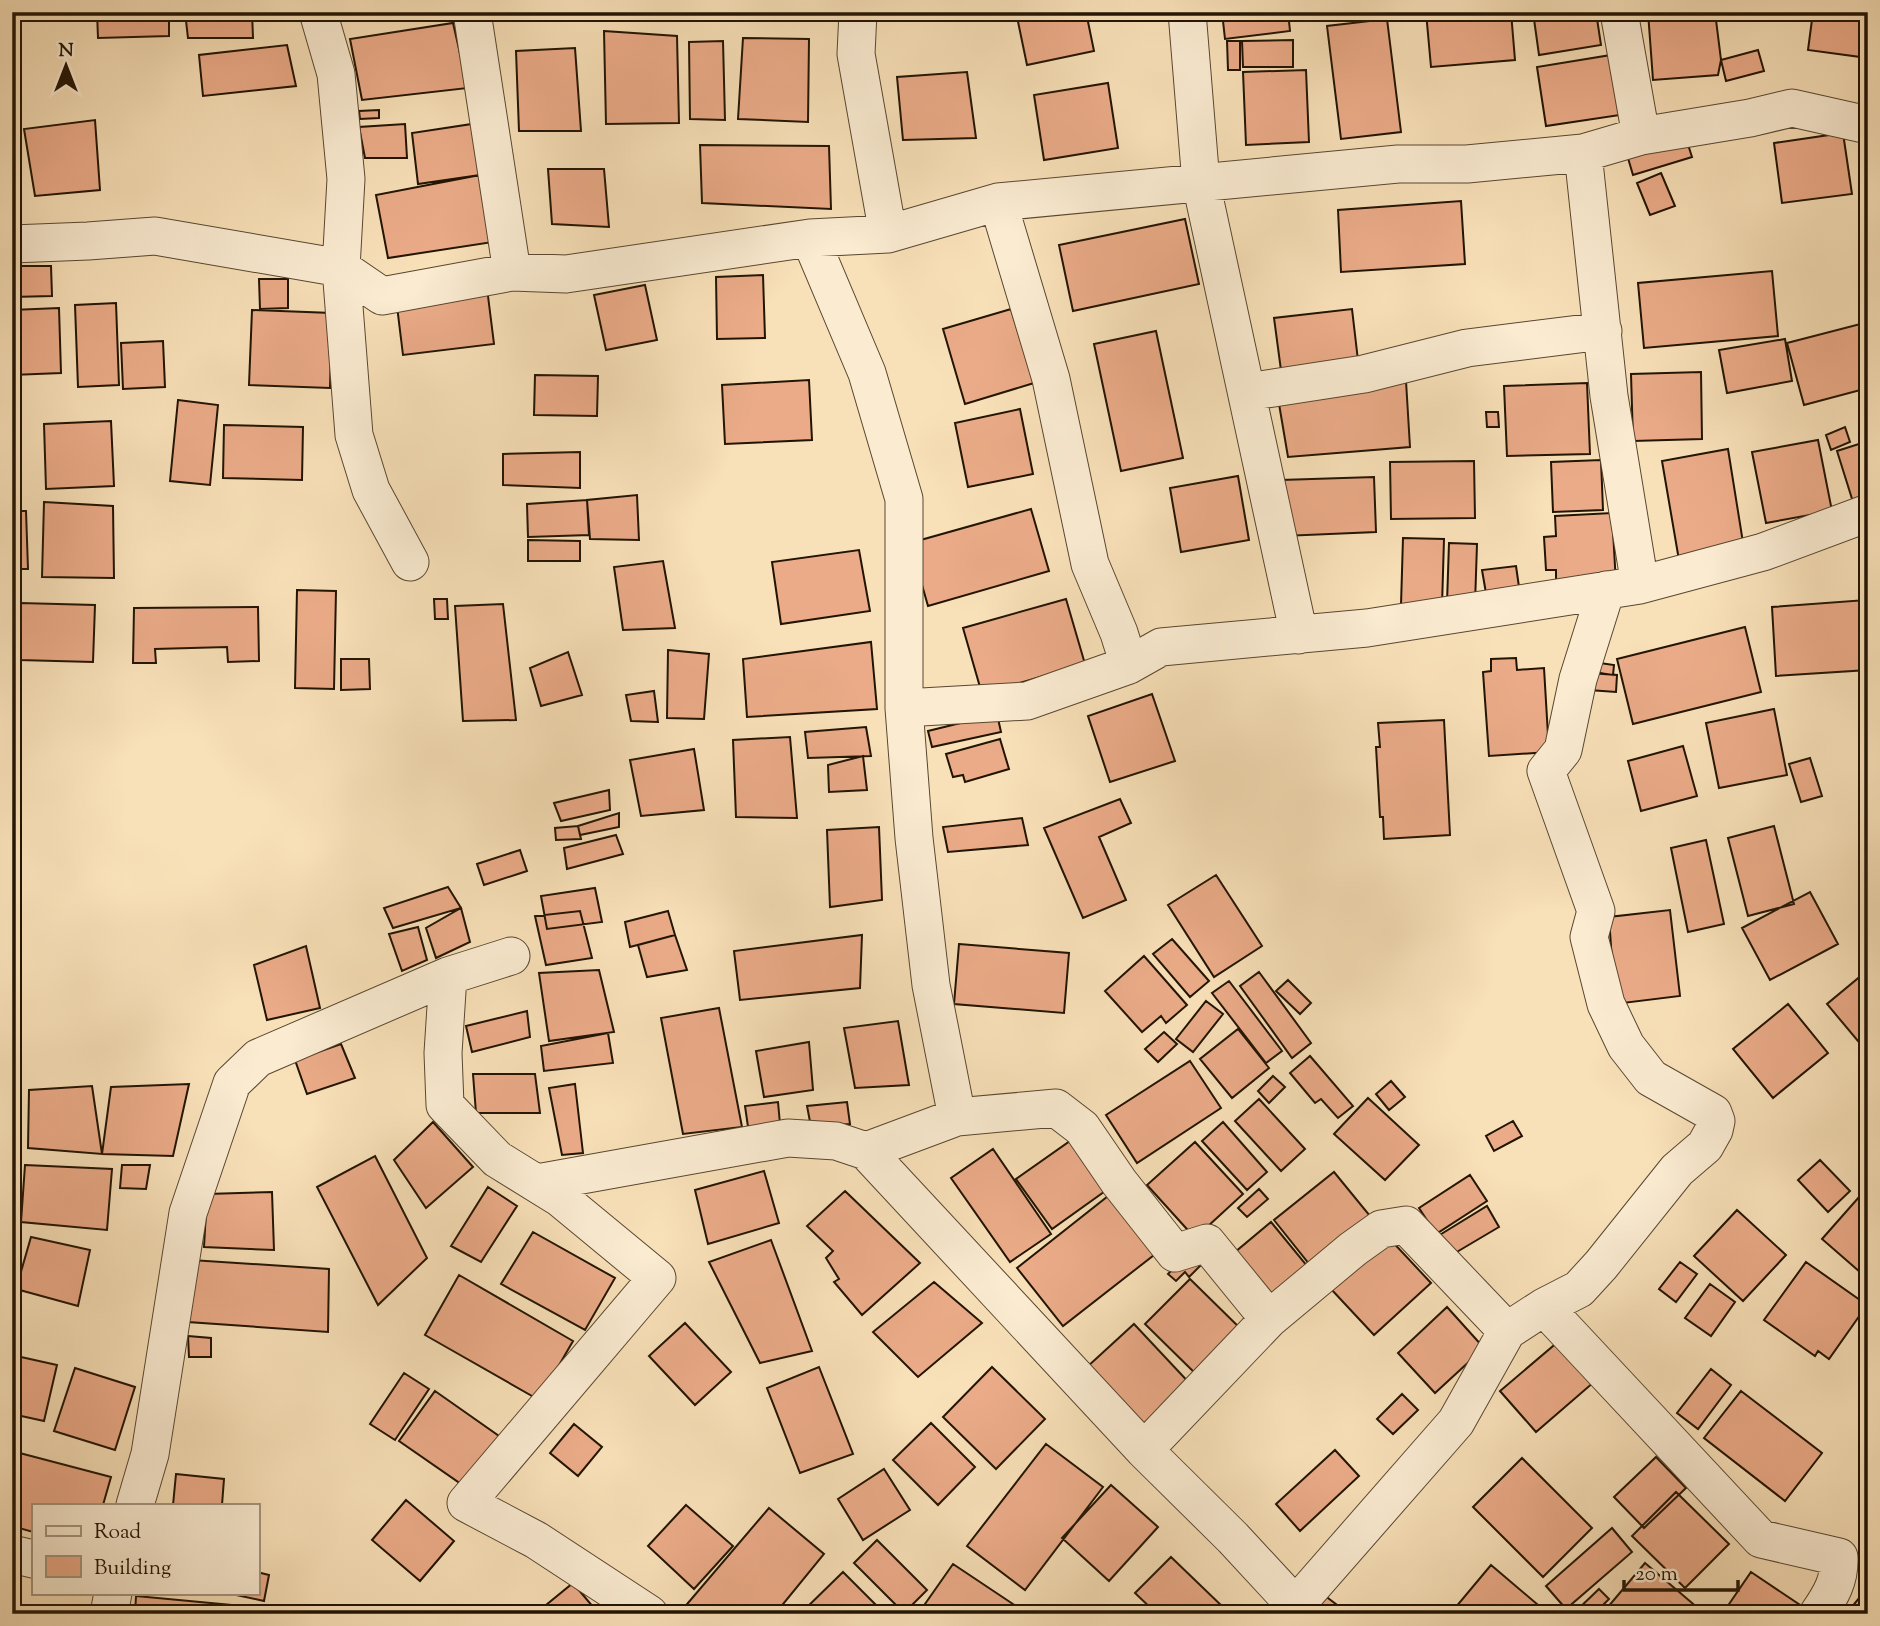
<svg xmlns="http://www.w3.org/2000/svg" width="1880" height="1626" font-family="'Sorts Mill Goudy',serif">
	<rect width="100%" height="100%" fill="#f8e0b8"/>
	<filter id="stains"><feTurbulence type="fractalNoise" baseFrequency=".00286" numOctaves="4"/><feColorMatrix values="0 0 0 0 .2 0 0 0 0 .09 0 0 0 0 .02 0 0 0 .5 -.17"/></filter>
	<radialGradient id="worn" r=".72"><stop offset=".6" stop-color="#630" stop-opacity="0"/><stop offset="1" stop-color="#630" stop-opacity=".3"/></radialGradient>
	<path fill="#ebab88" stroke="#221403" stroke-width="2" d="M97,12H169V36L98,38Z
		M185,12H252L253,38H188Z
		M578,12V17L506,13V12Z
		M1016,12H1086L1094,51L1027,65Z
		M1222,12H1288L1290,31L1225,39Z
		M1390,12H1406L1407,20L1391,21Z
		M1426,12H1511L1515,60L1431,67Z
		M1533,12H1596L1601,45L1539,55Z
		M1648,12H1715L1721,60L1718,75L1653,80Z
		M1813,12H1868V58L1808,50Z
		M1387,19L1401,132L1341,139L1327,26Z
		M453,23L468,88L362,100L350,39Z
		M604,31L677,36L679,123L606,124Z
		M743,38L809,39L808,122L738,119Z
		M1293,40V67H1243L1242,41Z
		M723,41L725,120L690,119L689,42Z
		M1227,41H1240V70H1228Z
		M287,45L296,86L203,96L199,55Z
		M575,48L581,131H519L516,51Z
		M1758,50L1764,71L1726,81L1721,60Z
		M1611,55L1620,115L1546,126L1537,67Z
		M1306,70L1309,142L1246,145L1243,72Z
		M967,72L976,138L903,140L897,77Z
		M1108,83L1118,148L1044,160L1034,95Z
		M379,110V118L360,119L359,111Z
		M95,120L100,190L35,196L24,129Z
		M405,124L407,158H365L359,127Z
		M472,124L480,175L418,184L412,133Z
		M1683,129L1692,157L1633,175L1625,148Z
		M1843,133L1852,194L1782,203L1774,143Z
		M700,145L829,146L831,209L702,203Z
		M548,169H604L609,227L552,224Z
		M1661,173L1675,206L1650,215L1637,183Z
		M480,175L493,242L388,258L376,195Z
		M1461,201L1465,264L1341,272L1338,210Z
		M1185,219L1199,284L1073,311L1059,245Z
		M12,266H51L52,296L12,297Z
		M1772,271L1778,336L1644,348L1638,283Z
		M763,275L765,338L717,339L716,277Z
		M259,279H288V308L260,309Z
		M645,285L657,340L606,350L594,295Z
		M487,288L494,344L403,355L396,298Z
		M116,303L119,385L78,387L75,305Z
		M59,308L61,373L12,375V310Z
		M1011,309L1034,383L965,404L943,329Z
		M1352,309L1359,369L1282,378L1274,318Z
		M252,310L332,313L330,388L249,385Z
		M1868,322V388L1804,405L1787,343Z
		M1156,331L1183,458L1121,471L1094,344Z
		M1785,339L1792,381L1727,393L1719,350Z
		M163,341L165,387L123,389L121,343Z
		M1701,372L1702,439L1633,441L1631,374Z
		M535,375L598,376L597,416L534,415Z
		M809,380L812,440L725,444L722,385Z
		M1406,381L1410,447L1288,457L1278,398Z
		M1587,383L1590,454L1507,456L1504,386Z
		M178,400L218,405L210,485L170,481Z
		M1020,409L1033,474L968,487L955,423Z
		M1486,412H1498L1499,427H1487Z
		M111,421L114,486L46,489L44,424Z
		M224,425L303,427L302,480L223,478Z
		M1845,427L1850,442L1831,450L1826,435Z
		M1818,440L1832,511L1766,523L1752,452Z
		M1868,441V497L1853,502L1837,451Z
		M1728,449L1745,555L1680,566L1662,461Z
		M580,452V488L503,485V454Z
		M1601,460L1603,510L1553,512L1551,462Z
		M1474,461L1475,518L1391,519L1390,462Z
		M1238,476L1249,540L1181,552L1170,488Z
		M1374,477L1376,532L1283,536L1281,480Z
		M637,495L639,540L590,539L587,500Z
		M587,500L589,535L528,537L527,504Z
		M44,502L113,506L114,578L42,577Z
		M1031,509L1049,571L928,606L910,543Z
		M12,511H26L28,569H12Z
		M1612,513L1616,584L1556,587V570H1546L1544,537L1556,536L1555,516Z
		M1403,538L1444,539L1442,606L1401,605Z
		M528,540L580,541V561H528Z
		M1449,543L1477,544L1475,604L1447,603Z
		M859,550L870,611L781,624L772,562Z
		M663,561L675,628L623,630L614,567Z
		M1516,566L1520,594L1487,599L1482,570Z
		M297,590L336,591L334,689L295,688Z
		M434,599H447L448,619H435Z
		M1066,599L1085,664L982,694L963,628Z
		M1866,600L1868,670L1776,676L1772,607Z
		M20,603L95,605L93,662L19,660Z
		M503,604L516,720L463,721L455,606Z
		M258,607L259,661L228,662L227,647L155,649L156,663H133L134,608Z
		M1745,627L1761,692L1633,724L1617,659Z
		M871,642L877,709L747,717L743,659Z
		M668,650L709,654L704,719L667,718Z
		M568,652L582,695L541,706L530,668Z
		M1516,658L1517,670L1544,668L1549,752L1489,756L1483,672L1491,671V659Z
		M341,659H369L370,689L341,690Z
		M1600,663L1614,665L1613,675L1599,673Z
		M1590,673L1617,675L1616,692L1589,690Z
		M654,691L658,722L631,721L626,695Z
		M1152,694L1175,761L1110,782L1088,716Z
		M1774,709L1787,775L1719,788L1706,723Z
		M997,714L1001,732L932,747L928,731Z
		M1444,720L1450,835L1384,839L1383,817H1380L1376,747H1380L1378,723Z
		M866,727L871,756L808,758L805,732Z
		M790,737L797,818L736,817L733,740Z
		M1000,739L1009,769L965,782L963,775L953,777L946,754Z
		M1683,746L1697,796L1641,811L1628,761Z
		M694,749L704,810L641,816L630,760Z
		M863,756L867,790L829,792L828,765Z
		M1810,758L1822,796L1801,802L1789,764Z
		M609,790L610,810L561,821L554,803Z
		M1120,799L1131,823L1099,837L1126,900L1083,918L1044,828Z
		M619,813V827L580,835L578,826Z
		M1022,818L1028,845L948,852L943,827Z
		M578,826L581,839L556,840L555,828Z
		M1774,826L1794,904L1748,916L1728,838Z
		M879,827L882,900L830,907L827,830Z
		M616,835L623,854L567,869L564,848Z
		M1706,840L1724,924L1688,932L1671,848Z
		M520,850L527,871L484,885L477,864Z
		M1216,875L1262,946L1214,977L1168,905Z
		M448,887L461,908L393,928L384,908Z
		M595,888L602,922L547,929L541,896Z
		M1810,892L1838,944L1770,980L1742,928Z
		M461,908L470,942L436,958L426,928Z
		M1670,910L1680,996L1615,1004L1609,917Z
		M580,911L592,958L546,965L535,916Z
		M668,911L675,935L630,947L625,922Z
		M418,927L427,960L402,971L389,934Z
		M675,935L687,970L647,977L638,945Z
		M862,935L860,988L740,1000L734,951Z
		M1172,939L1209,981L1190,997L1153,954Z
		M959,944L1069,953L1064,1013L954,1004Z
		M306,946L320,1008L267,1020L254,965Z
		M1144,956L1187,1005L1166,1023L1161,1016L1142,1032L1105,991Z
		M599,970L614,1032L549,1041L539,973Z
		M1868,970V1053L1827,1004Z
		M1259,972L1311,1043L1292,1058L1240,986Z
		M1288,980L1311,1003L1300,1014L1276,991Z
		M1229,981L1282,1051L1266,1063L1212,993Z
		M1206,1001L1223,1014L1193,1052L1176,1039Z
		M1788,1004L1828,1053L1773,1098L1733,1049Z
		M719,1008L742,1127L683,1134L661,1018Z
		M527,1011L530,1037L472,1052L466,1026Z
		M898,1021L909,1085L855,1088L844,1028Z
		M1238,1029L1269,1068L1232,1098L1200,1059Z
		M1164,1032L1177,1044L1158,1062L1145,1049Z
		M608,1033L613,1063L544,1071L541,1046Z
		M809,1042L813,1090L764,1097L756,1051Z
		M341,1044L355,1078L307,1094L295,1060Z
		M1310,1056L1353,1106L1338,1118L1321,1099L1315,1103L1290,1073Z
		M1190,1061L1221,1108L1137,1163L1106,1115Z
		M473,1074H535L540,1113H476Z
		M1273,1076L1285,1087L1269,1103L1258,1091Z
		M1391,1081L1405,1097L1389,1110L1376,1094Z
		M189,1084L173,1156L102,1154L111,1087Z
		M575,1084L583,1153L562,1155L549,1088Z
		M92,1086L102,1154L28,1148L29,1090Z
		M1368,1098L1419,1145L1385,1180L1334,1134Z
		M1259,1099L1305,1149L1281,1171L1235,1121Z
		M778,1102L780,1124L748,1127L745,1106Z
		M847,1102L850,1124L811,1127L807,1106Z
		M1513,1121L1522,1136L1494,1151L1486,1136Z
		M433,1122L473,1167L426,1208L394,1160Z
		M1223,1122L1267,1172L1247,1190L1202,1141Z
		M1080,1134L1115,1184L1052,1229L1016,1179Z
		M1195,1142L1243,1194L1195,1238L1147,1185Z
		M993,1149L1051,1234L1010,1262L951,1178Z
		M375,1156L427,1258L378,1305L317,1187Z
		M1820,1160L1850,1191L1828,1212L1798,1180Z
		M25,1165L112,1169L107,1230L21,1222Z
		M122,1165H150L146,1189L120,1188Z
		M764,1171L779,1223L708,1244L695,1190Z
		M1334,1172L1375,1222L1314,1270L1274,1220Z
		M1470,1175L1487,1201L1436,1234L1419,1208Z
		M488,1187L517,1206L481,1262L451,1246Z
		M1867,1188L1868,1189V1279L1822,1239Z
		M1117,1189L1163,1248L1063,1326L1017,1268Z
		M1259,1189L1268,1199L1247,1217L1238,1208Z
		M845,1191L920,1263L862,1315L834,1282L839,1279L826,1258L833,1251L807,1226Z
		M272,1192L274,1250L204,1247L207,1194Z
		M1487,1206L1499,1227L1450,1256L1438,1236Z
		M1737,1210L1786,1255L1743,1301L1694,1256Z
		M1271,1222L1312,1272L1268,1307L1228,1258Z
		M533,1232L615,1278L585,1330L501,1284Z
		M31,1237L90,1250L78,1306L16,1289Z
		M1388,1237L1431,1283L1374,1335L1331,1289Z
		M771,1240L812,1351L760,1363L709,1262Z
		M1188,1253L1200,1266L1189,1277L1185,1272L1176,1281L1168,1274Z
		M191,1260L329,1269L328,1332L188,1322Z
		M1680,1262L1697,1274L1676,1302L1659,1289Z
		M1806,1262L1867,1305L1829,1359L1818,1351L1815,1356L1764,1320Z
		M459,1275L573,1341L539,1400L425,1335Z
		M1190,1279L1246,1334L1201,1379L1145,1324Z
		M934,1282L982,1323L918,1377L873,1332Z
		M1710,1284L1735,1302L1711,1336L1685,1318Z
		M1447,1307L1484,1348L1435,1393L1398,1353Z
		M685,1323L731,1372L695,1405L649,1356Z
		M1134,1324L1194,1388L1147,1431L1087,1367Z
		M188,1336L211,1338V1357H189Z
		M1559,1341L1594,1382L1536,1432L1500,1391Z
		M12,1355L57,1365L44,1421L12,1414Z
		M819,1367L853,1454L800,1473L767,1388Z
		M992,1367L1045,1419L996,1469L943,1417Z
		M75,1368L135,1387L115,1450L54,1431Z
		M1711,1369L1731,1385L1698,1429L1677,1413Z
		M404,1373L429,1389L395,1440L370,1424Z
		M435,1391L499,1436L464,1486L399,1441Z
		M1741,1391L1822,1453L1785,1501L1704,1438Z
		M1402,1394L1418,1410L1393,1434L1377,1419Z
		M931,1423L975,1467L938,1505L893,1460Z
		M574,1424L602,1447L578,1476L550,1453Z
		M1046,1444L1103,1487L1025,1590L967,1546Z
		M1335,1450L1359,1476L1300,1531L1276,1504Z
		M12,1451L111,1477L103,1505H33V1532L12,1526Z
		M1656,1457L1686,1488L1644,1528L1614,1497Z
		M1522,1458L1592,1528L1543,1577L1473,1507Z
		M884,1469L910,1510L863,1540L838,1499Z
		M176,1474L224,1479L222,1505H173Z
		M1111,1485L1158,1527L1109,1581L1062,1538Z
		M1676,1492L1729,1544L1685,1588L1632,1536Z
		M406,1500L454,1541L420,1581L372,1540Z
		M686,1505L733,1546L694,1589L648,1546Z
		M769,1508L824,1554L775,1614H686L682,1610Z
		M1612,1528L1632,1552L1566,1609L1546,1586Z
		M877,1540L927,1590L904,1613L854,1563Z
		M1171,1557L1225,1609L1220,1614H1157L1135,1593Z
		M1645,1563L1705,1614H1602Z
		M953,1564L1022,1610L1019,1614H918Z
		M1491,1565L1544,1610L1540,1614H1450Z
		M257,1572L269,1575L264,1601L227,1593H257Z
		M843,1572L885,1614H800Z
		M1751,1572L1812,1613L1811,1614H1730L1725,1610Z
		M573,1583L599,1614H535Z
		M1868,1587V1614H1846Z
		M1599,1589L1609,1599L1594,1614L1575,1612Z
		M1324,1595L1349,1614H1310Z
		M136,1596L264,1608L263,1614H135Z"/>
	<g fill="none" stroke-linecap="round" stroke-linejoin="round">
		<defs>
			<path id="minor" d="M318,12L336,74L346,179L341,268L354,435L371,490L410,562
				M472,12L512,272
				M858,12L856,54L888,234
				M1187,12L1201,183L1299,635
				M1619,12L1641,136
				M1583,153L1609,396L1640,585
				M998,202L1051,379L1090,564L1119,633L1129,665L1161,647L1367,628L1640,585L1763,552L1868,513
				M810,238L867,373L904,499V708L914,838L931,985L957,1117
				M12,244L88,241L155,236L341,268L382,296L512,272L566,274L810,238L888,234L998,202L1398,164H1467L1583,153L1641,136L1750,118L1792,108L1868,125
				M1247,392L1364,374L1467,348L1603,331
				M904,708L1027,701L1129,665
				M448,976L443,1053L445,1105L497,1159L560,1198L657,1278L466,1503L536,1540L649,1614
				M866,1151L1144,1450L1233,1538L1295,1605
				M537,1183L788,1138L836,1141L866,1151L957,1117L1056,1108L1082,1128L1119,1182L1175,1253L1207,1243L1269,1319
				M1544,1307L1761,1539L1839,1557C1840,1580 1831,1595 1818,1614
				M1144,1450L1269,1319L1353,1249L1381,1229L1406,1225L1507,1331
				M135,1505L150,1454L188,1213L232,1083L258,1058L448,976L511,956
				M12,1554L33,1559
				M109,1614L113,1593
				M1288,1614L1456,1422L1507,1331L1544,1307L1579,1289L1601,1265L1677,1170L1705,1146L1714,1130L1716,1121L1713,1113L1651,1078L1626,1046L1606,1004L1589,937L1596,911L1546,771L1563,750L1578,679L1606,590"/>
		</defs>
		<use href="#minor" stroke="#584730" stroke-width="39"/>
		<use href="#minor" stroke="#faebd1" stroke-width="37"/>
	</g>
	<rect width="1880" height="1626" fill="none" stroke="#f8e0b8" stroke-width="42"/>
	<rect x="14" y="14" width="1852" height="1598" fill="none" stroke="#221403" stroke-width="3.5"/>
	<rect x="21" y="21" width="1838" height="1584" fill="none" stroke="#221403" stroke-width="2"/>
	<rect x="32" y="1504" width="228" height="91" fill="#faebd1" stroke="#a4957f" stroke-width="2"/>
	<rect x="46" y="1526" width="35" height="10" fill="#faebd1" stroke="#a4957f" stroke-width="2"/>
	<text x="94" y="1538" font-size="21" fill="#221403">Road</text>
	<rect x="46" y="1556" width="35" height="21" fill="#ebab88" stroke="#a4957f" stroke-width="2"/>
	<text x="94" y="1574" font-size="21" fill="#221403">Building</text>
	<g transform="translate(66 66)" stroke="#faebd1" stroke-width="5" paint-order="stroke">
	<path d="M0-5L12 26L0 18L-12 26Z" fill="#221403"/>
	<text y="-10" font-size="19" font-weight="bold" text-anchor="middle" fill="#221403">N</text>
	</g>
	<path d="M1624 1580v10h114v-10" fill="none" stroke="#221403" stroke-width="3.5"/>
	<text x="1635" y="1580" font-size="21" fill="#221403" stroke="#faebd1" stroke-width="5" paint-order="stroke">20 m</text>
	<rect width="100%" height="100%" filter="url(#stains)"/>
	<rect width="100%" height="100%" fill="url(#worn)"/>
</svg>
